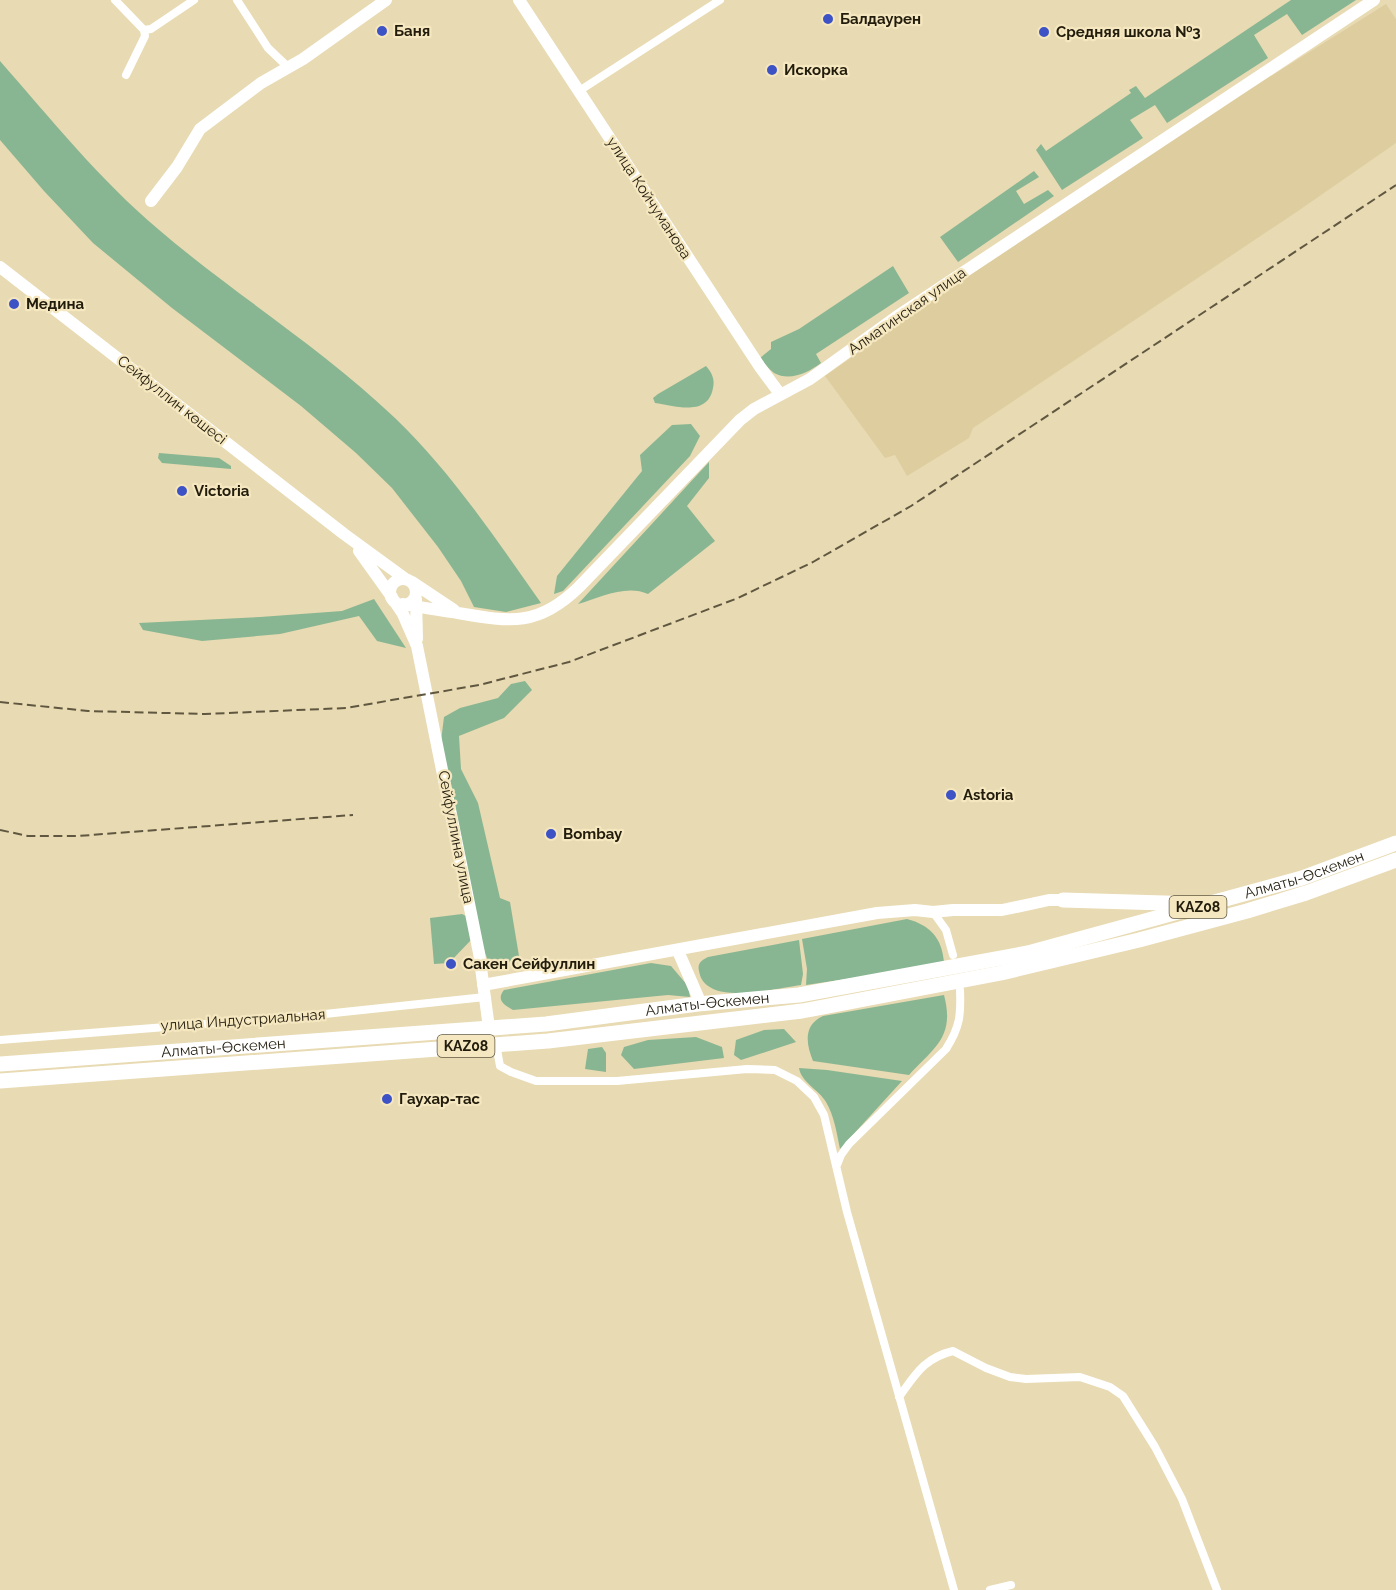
<svg xmlns="http://www.w3.org/2000/svg" width="1396" height="1590" font-family="Raleway,sans-serif">
	<rect width="100%" height="100%" fill="#e8dab2"/>
	<path fill="#decd9f" d="M1386,4L1396,19V143L1298,211L973,428L969,438L907,476L895,455L885,458L825,376L1054,216L1065,205Z"/>
	<path fill="#89b692" d="M1291,0H1356L1302,35L1287,14L1254,35L1268,58L1167,123L1155,105L1130,120L1143,138L1062,190L1036,150L1041,144L1046,151L1131,93L1129,90L1136,86L1145,98Z
		M0,61C51,119 99,179 158,229C235,295 322,348 395,418C452,473 496,539 541,603L506,612L474,607L461,581L438,547L392,488L356,453L301,406L172,308L93,243L44,191L0,140Z
		M1034,171L1039,177L1016,191L1024,204L1048,190L1054,196L958,262L940,237Z
		M893,266L909,293L816,354L821,363C809,372 790,382 774,373C769,369 764,363 760,358L771,349V342L799,329Z
		M706,366C712,373 715,379 713,388C708,417 675,406 655,403L653,398L658,394Z
		M691,424L700,436L690,456L563,591L554,594L557,576L642,471L640,455L672,425Z
		M159,453L219,458L231,466V469L162,463L158,458Z
		M709,462V478L687,506L715,541L648,594C626,584 599,598 578,604Z
		M374,599L406,648L377,641L359,616L280,634L202,641L143,630L139,623L260,617L342,611Z
		M525,681L532,690L504,718L459,736L461,769L478,803L500,898L510,902L519,956L504,965L488,961L483,947L441,741L444,717L460,708L498,698L511,684Z
		M462,914L466,916L472,939L449,963L434,964L430,918Z
		M907,919C930,925 942,938 944,962L880,974L806,985L807,969L802,939Z
		M799,940L803,974L801,985C776,988 705,1008 699,971C697,963 702,960 708,957Z
		M651,963L671,966L688,986L690,997L668,995L513,1010C504,1005 496,1000 504,990Z
		M944,995C955,1037 935,1047 909,1075L813,1061C806,1044 803,1025 823,1016Z
		M784,1029L796,1042L741,1060L734,1055L736,1040L764,1030Z
		M696,1037L722,1047L724,1058L634,1069L621,1055L624,1047L648,1040Z
		M602,1047L606,1053V1072L585,1069L588,1049Z
		M799,1068L827,1070L902,1081L840,1149C837,1134 834,1115 826,1102C819,1090 801,1082 799,1068Z"/>
	<g fill="none" stroke-linecap="round" stroke-linejoin="round">
		<path stroke="#fff" stroke-width="8" d="M115,0L144,30
			M237,0L268,48L289,68
			M126,75L145,36L144,30L151,29L194,0
			M579,91L720,0
			M933,912L946,930L953,955
			M0,1040L306,1016L485,997
			M496,1044L500,1066L511,1072L536,1081H617L747,1069L775,1070L797,1081L814,1097L824,1115L847,1212L954,1590
			M837,1165L841,1155L849,1144L946,1049C960,1027 961,1015 960,990
			M899,1397C915,1375 924,1358 953,1351L986,1368L1010,1377L1026,1379L1080,1377L1110,1387L1123,1396L1155,1447L1182,1499L1217,1590
			M990,1590L1011,1585"/>
		<path stroke="#fff" stroke-width="12" d="M519,0L760,367L780,394
			M151,201L177,167L200,129L261,83L303,59L386,0
			M0,267L344,534L407,580
			M359,551L392,597
			M390 592a13 13 0 1 1 26 0a13 13 0 1 1-26 0Z
			M412,582L454,610
			M393,599L403,614L417,646L479,953L489,1028
			M416,599L417,639
			M403,604C422,608 440,610 458,613C511,622 538,627 579,587L740,420L754,409L810,379L896,317L1374,0
			M678,951L701,1004
			M483,985L877,913L915,910L933,912L953,910H1002L1049,900H1063"/>
		<g stroke="#fff" stroke-width="15">
			<path d="M1063,900L1198,904"/>
			<path id="s1" d="M0,1064L546,1024L698,1004L799,995L1028,953L1302,878L1396,843"/>
			<path d="M0,1081L548,1041L802,1011L1001,973L1139,940L1247,911L1306,893L1396,860"/>
		</g>
		<path stroke="#5f5740" stroke-width="2" stroke-dasharray="9 4.5" stroke-linecap="butt" d="M0,702L88,711L205,714L346,708L479,685L569,662L738,598L813,562L911,506L1396,185
			M0,830L28,836H78L353,815"/>
	</g>
	<g fill="#3d52c5" stroke="#f5e7bf" stroke-width="2">
		<circle cx="828" cy="19" r="6"/>
		<circle cx="382" cy="31" r="6"/>
		<circle cx="1044" cy="32" r="6"/>
		<circle cx="772" cy="70" r="6"/>
		<circle cx="14" cy="304" r="6"/>
		<circle cx="182" cy="491" r="6"/>
		<circle cx="951" cy="795" r="6"/>
		<circle cx="551" cy="834" r="6"/>
		<circle cx="451" cy="964" r="6"/>
		<circle cx="387" cy="1099" r="6"/>
	</g>
	<g text-anchor="middle" stroke-width="4.5" stroke-linejoin="round" paint-order="stroke">
		<g fill="#f5e7bf" stroke="#615942" stroke-width="1.5">
			<rect x="1169.5" y="896" width="57" height="22" rx="4.5"/>
			<rect x="437.5" y="1035" width="57" height="22" rx="4.5"/>
		</g>
		<g font-size="14" font-weight="bold" fill="#221c0d">
			<text x="1198" y="912">KAZ08</text>
			<text x="466" y="1051">KAZ08</text>
		</g>
		<g font-size="15" font-weight="bold" fill="#221c0d" stroke="#f5e7bf" text-anchor="start">
			<text x="840" y="24">Балдаурен</text>
			<text x="394" y="36">Баня</text>
			<text x="1056" y="37">Средняя школа №3</text>
			<text x="784" y="75">Искоркa</text>
			<text x="26" y="309">Медина</text>
			<text x="194" y="496">Victoria</text>
			<text x="963" y="800">Astoria</text>
			<text x="563" y="839">Bombay</text>
			<text x="463" y="969">Сакен Сейфуллин</text>
			<text x="399" y="1104">Гаухар-тас</text>
		</g>
		<g font-size="15" fill="#221c0d" stroke="#f5e7bf">
			<text transform="translate(649 198) rotate(57)" y="5">улица Койчуманова</text>
			<text transform="translate(907 311) rotate(-35)" y="5">Алматинская улица</text>
			<text transform="translate(172 400) rotate(38)" y="5">Сейфуллин көшесі</text>
			<text transform="translate(456 837) rotate(79)" y="5">Сейфуллина улица</text>
			<text dy="5" stroke="none"><textPath href="#s1" startOffset="1322">Алматы-Өскемен</textPath></text>
			<text dy="5" stroke="none"><textPath href="#s1" startOffset="710">Алматы-Өскемен</textPath></text>
			<text transform="translate(243 1020) rotate(-4)" y="5">улица Индустриальная</text>
			<text dy="5" stroke="none"><textPath href="#s1" startOffset="224">Алматы-Өскемен</textPath></text>
		</g>
	</g>
</svg>
